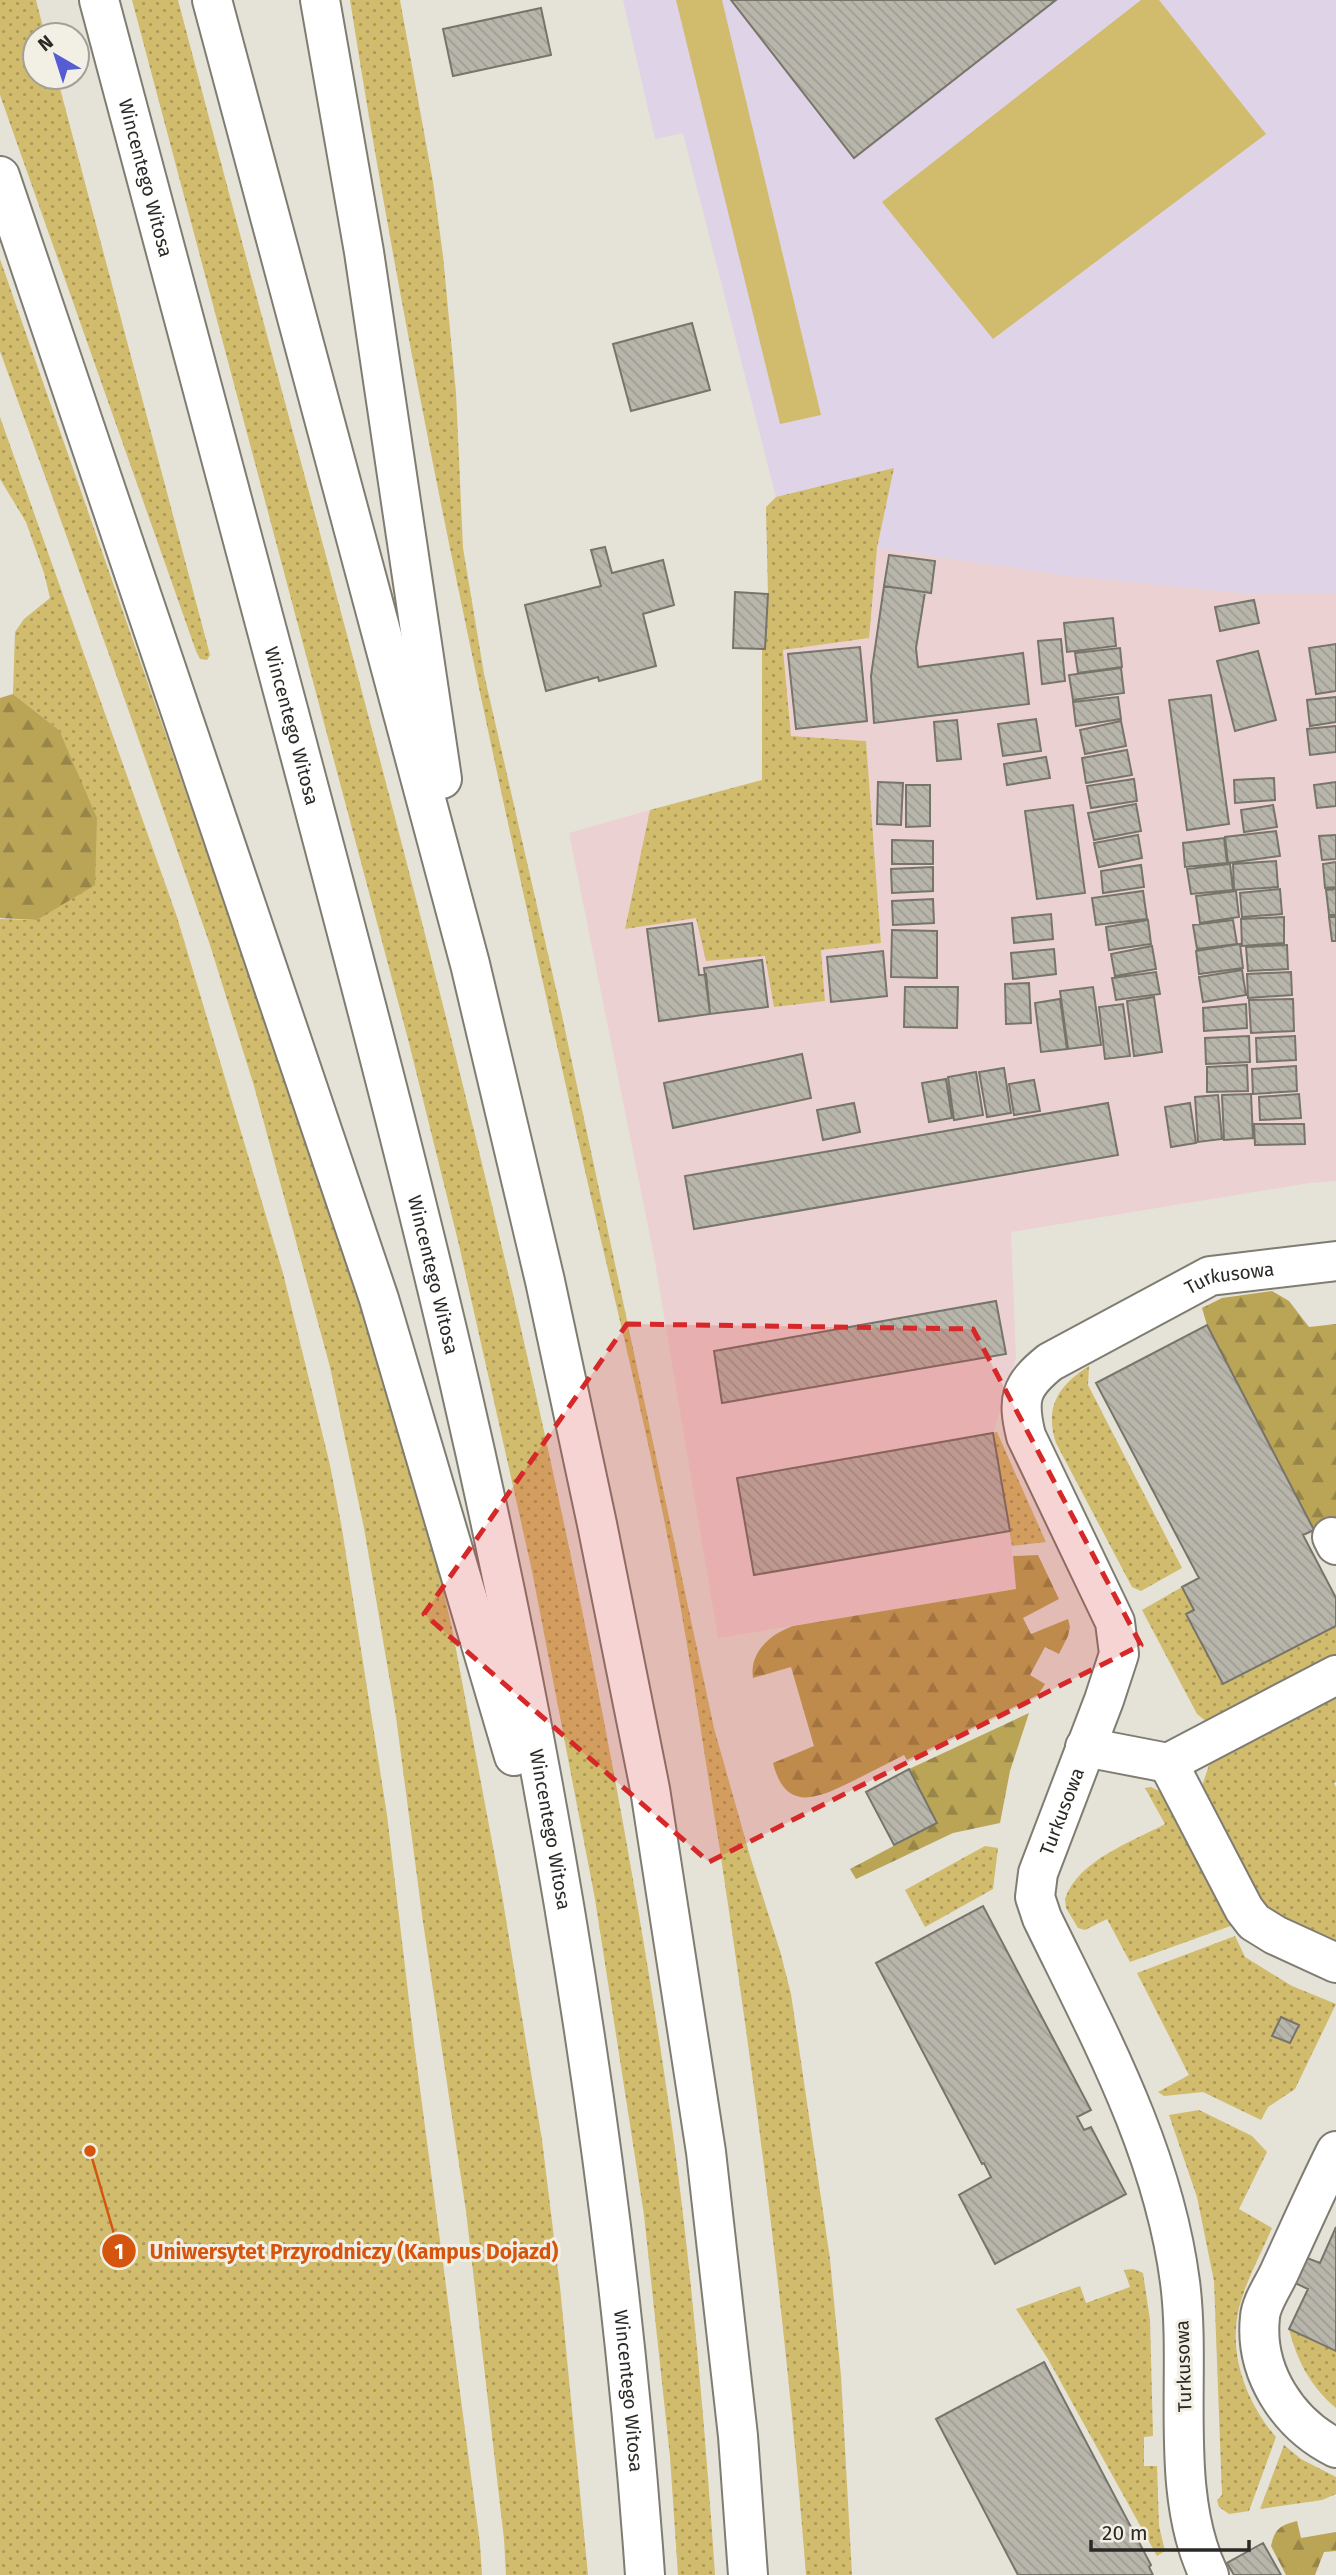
<svg xmlns="http://www.w3.org/2000/svg" width="1336" height="2575" font-family="'Fira Sans',sans-serif">
	<defs>
		<pattern id="grass-dots" width="8" height="8" patternUnits="userSpaceOnUse" patternTransform="scale(1.75)"><rect width="8" height="8" fill="#d1bb6d"/><path d="M2 2h.1M6 6h.1" fill="none" stroke="#aa9859" stroke-width="1.8" stroke-linecap="round"/></pattern>
		<pattern id="forest-firs" width="22" height="20" patternUnits="userSpaceOnUse" patternTransform="scale(1.75)"><rect width="22" height="20" fill="#baa456"/><path d="M5 1l3.5 6h-7zM16 11l3.5 6h-7z" fill="#978647"/></pattern>
		<pattern id="building-back-hatch" width="6" height="6" patternUnits="userSpaceOnUse" patternTransform="scale(1.75)"><rect width="6" height="6" fill="#b8b6ab"/><path d="M-1 5l2 2M0 0l6 6M5-1l2 2" fill="none" stroke="#9e9c93"/></pattern>
	</defs>
	<rect width="100%" height="100%" fill="#e5e2d7"/>
	<path fill="#ecd1d2" d="M877,548L1069,576L1252,594L1336,593V1181L1309,1183L1011,1232L1016,1358L993,1433L1010,1531L1016,1589L718,1638L654,1256L569,833L650,810L625,929L697,917L765,955L825,1001L820,950L881,942L866,741L791,736L783,650L868,638Z"/>
	<path fill="#dfd3e7" d="M623,0H1336V593L1252,594L1069,576L877,548L894,468L776,497L683,133L655,139Z"/>
	<path fill="url(#grass-dots)" d="M0,0H36L45,35H35V77H57L210,655L207,660L200,659L196,651L0,95Z
		M132,0H178C362,704 570,1404 672,2127C692,2275 705,2426 715,2575H678L670,2457L644,2215L595,1899L532,1571L459,1245L409,1043Z
		M350,0H400L433,182L443,256L456,393L463,548L484,674L561,1011L714,1728L750,1856L780,1951L791,1994L830,2259L841,2376L852,2575H806C787,2330 756,2087 719,1844C704,1753 691,1662 674,1571C646,1420 607,1272 574,1122C491,750 409,377 350,0Z
		M0,259L358,1286L434,1550L452,1628L502,1895L542,2140L560,2287L588,2575H506L504,2539L466,2211L423,1922L396,1717L364,1528L330,1367L254,1086L210,945L111,660L0,351Z
		M0,417L177,917L283,1273L330,1465L342,1529L387,1815L415,2051L480,2544L482,2575H0V919L37,920L59,730L13,694L15,632L24,619L50,598L44,573L26,522L0,479Z
		M894,468L877,548L869,638L783,650L791,736L866,741L881,943L821,950L825,1001L774,1007L765,956L706,961L696,918L625,929L650,810L762,780V649L765,648L768,594L766,507L776,497Z
		M1089,1366L1088,1385L1182,1568L1141,1591L1132,1587L1056,1443C1044,1407 1059,1385 1089,1366Z
		M997,1432L1046,1542L1012,1546L993,1433Z
		M1182,1587L1194,1610L1187,1615L1224,1684L1336,1626V1660L1218,1721H1206L1197,1714L1142,1610Z
		M1336,1691V1782L1334,1783L1336,1787V1949L1279,1922L1252,1898L1201,1789L1212,1756Z
		M1151,1787L1169,1796L1239,1923L1130,1962L1107,1919L1085,1930L1078,1928L1066,1908L1065,1899C1078,1860 1132,1842 1165,1824L1145,1788Z
		M985,1846L998,1848L993,1889L925,1927L905,1890Z
		M1235,1936L1245,1957L1292,1986L1336,2004L1295,2089L1268,2107L1261,2120L1203,2092L1164,2096L1158,2092L1189,2075L1137,1973Z
		M1199,2110L1252,2136L1267,2152L1239,2209L1272,2228C1261,2254 1246,2280 1239,2308C1228,2354 1246,2402 1276,2437L1249,2511L1229,2514L1219,2507L1217,2500L1222,2495L1214,2281L1197,2197L1169,2115Z
		M1133,2269L1143,2273L1150,2320L1153,2436L1144,2437V2466H1157L1159,2526L1165,2551L1157,2556L1048,2359L1016,2309L1080,2286L1086,2303L1130,2287L1124,2270Z
		M1289,2329L1336,2351V2408C1311,2387 1297,2361 1289,2329Z
		M1284,2445L1301,2459L1336,2477V2494L1322,2500L1260,2509Z"/>
	<path fill="url(#forest-firs)" d="M13,694L59,730L97,818L95,885L37,920L0,918V698Z
		M1272,1291L1289,1301L1309,1327L1336,1324V1521L1314,1530L1207,1325L1202,1308L1222,1298Z
		M1038,1555L1059,1599L1023,1618L1031,1634L1068,1619L1070,1627L1068,1636L1059,1654L1045,1647L1030,1675L1045,1684L1038,1695L907,1760L904,1755C888,1763 871,1772 855,1780C820,1797 786,1815 773,1763L814,1746L791,1667L753,1678C749,1653 770,1634 793,1626L1016,1589L1013,1556Z
		M1029,1713L1010,1771L1000,1823L953,1833L856,1879L850,1869L937,1823L909,1769Z
		M1297,2521L1301,2538L1336,2532V2551L1324,2552L1315,2575H1286L1271,2546C1275,2529 1280,2525 1297,2521Z"/>
	<path fill="#d1bb6d" d="M676,0H722L821,415L780,424Z
		M1141,0H1159L1266,134L993,339L882,202Z"/>
	<path fill="url(#building-back-hatch)" stroke="#77746a" stroke-width="2" d="M731,0H1056L854,158Z
		M541,8L551,55L453,76L443,29Z
		M692,323L710,390L631,411L613,344Z
		M605,547L612,573L663,560L674,605L643,614L656,666L599,681L598,677L546,691L525,605L601,586L591,550Z
		M889,555L935,561L931,593L884,586Z
		M884,586L925,592L916,648L918,667L1023,653L1029,704L874,723L871,676Z
		M735,592L768,594L765,649L733,648Z
		M1254,600L1259,623L1220,631L1215,607Z
		M1113,618L1116,646L1067,652L1064,623Z
		M1061,639L1065,681L1042,684L1038,641Z
		M1336,644V691L1316,694L1309,648Z
		M860,647L867,721L796,729L788,654Z
		M1120,648L1122,667L1078,673L1075,653Z
		M1258,651L1276,720L1235,731L1217,661Z
		M1121,668L1124,693L1073,700L1069,675Z
		M1211,695L1229,824L1187,830L1169,700Z
		M1118,697L1121,719L1076,726L1073,702Z
		M1336,697V722L1310,726L1307,700Z
		M1036,719L1041,751L1003,756L998,724Z
		M957,720L961,759L937,761L934,722Z
		M1121,721L1126,746L1085,754L1080,730Z
		M1336,726V752L1310,755L1307,729Z
		M1127,750L1132,775L1086,783L1082,758Z
		M1046,757L1050,778L1007,785L1004,764Z
		M1274,778L1275,800L1235,803L1234,780Z
		M1134,779L1137,801L1091,808L1087,786Z
		M878,782L903,783L901,825L877,824Z
		M1336,782V806L1317,808L1314,785Z
		M906,785H930V826L906,827Z
		M1136,804L1141,831L1094,840L1088,813Z
		M1073,805L1085,893L1037,899L1025,811Z
		M1273,805L1277,827L1244,832L1241,810Z
		M1276,831L1280,856L1228,863L1225,837Z
		M1138,835L1142,858L1099,867L1094,843Z
		M1336,835V859L1322,860L1319,836Z
		M1224,838L1227,863L1185,867L1183,843Z
		M892,840L933,841V864H892Z
		M1276,861L1278,887L1234,890L1233,864Z
		M1336,862V887L1325,888L1323,864Z
		M1230,864L1233,890L1191,894L1187,869Z
		M1141,865L1144,887L1103,893L1101,871Z
		M933,867V891L892,893L891,869Z
		M1280,889L1282,914L1242,917L1240,893Z
		M1336,889V915H1329L1326,890Z
		M1143,891L1147,919L1096,925L1092,898Z
		M1236,891L1239,917L1200,923L1196,896Z
		M933,899L934,923L893,925L892,901Z
		M1051,914L1053,939L1014,943L1012,918Z
		M1284,917V943L1242,946L1241,919Z
		M1329,917H1336V941H1332Z
		M1148,920L1151,944L1109,950L1106,927Z
		M1233,920L1237,944L1197,949L1193,925Z
		M692,923L699,975L706,974L710,1014L659,1021L647,929Z
		M892,930L937,931V978L891,977Z
		M1240,944L1243,968L1199,974L1196,951Z
		M1287,945L1288,969L1248,971L1246,947Z
		M1152,946L1156,969L1115,976L1111,954Z
		M1054,949L1056,974L1013,979L1011,953Z
		M883,951L887,996L831,1002L827,957Z
		M762,960L768,1007L710,1014L704,968Z
		M1242,970L1246,995L1203,1002L1199,977Z
		M1156,972L1160,994L1116,1000L1112,978Z
		M1291,972L1292,995L1248,998L1247,974Z
		M1029,983L1031,1023L1006,1024L1005,984Z
		M905,987H958L957,1028L904,1027Z
		M1093,987L1101,1045L1068,1049L1060,991Z
		M1154,997L1162,1052L1134,1056L1127,1001Z
		M1060,999L1067,1049L1041,1052L1035,1003Z
		M1293,999L1294,1031L1251,1033L1249,1000Z
		M1123,1004L1130,1056L1105,1059L1099,1007Z
		M1246,1004L1247,1028L1204,1031L1203,1008Z
		M1249,1036L1250,1062L1206,1064L1205,1038Z
		M1295,1036L1296,1060L1257,1062L1256,1038Z
		M802,1054L811,1098L673,1128L664,1083Z
		M1247,1065L1248,1091L1207,1092V1067Z
		M1296,1066L1297,1091L1253,1094L1252,1069Z
		M1004,1068L1011,1113L987,1117L979,1072Z
		M976,1072L983,1115L954,1120L948,1077Z
		M946,1079L952,1118L929,1122L922,1083Z
		M1034,1080L1040,1111L1014,1115L1009,1084Z
		M1251,1094L1253,1138L1224,1140L1222,1095Z
		M1299,1094L1301,1118L1260,1120L1259,1097Z
		M1218,1095L1222,1139L1198,1142L1195,1097Z
		M854,1103L860,1132L823,1140L817,1110Z
		M1108,1103L1118,1155L694,1229L685,1176Z
		M1190,1103L1196,1143L1171,1147L1165,1107Z
		M1254,1124H1304L1305,1144L1255,1145Z
		M996,1301L1006,1354L722,1403L714,1351Z
		M1207,1325L1314,1530L1303,1535L1336,1598V1626L1223,1684L1186,1614L1194,1610L1182,1587L1199,1578L1096,1383Z
		M993,1433L1010,1531L754,1575L737,1478Z
		M909,1769L937,1823L894,1845L866,1792Z
		M983,1906L1091,2110L1077,2117L1084,2130L1091,2127L1126,2194L995,2264L959,2195L991,2177L984,2163L982,2164L876,1963Z
		M1281,2017L1299,2025L1290,2043L1272,2036Z
		M1336,2227V2351L1289,2329L1308,2289L1295,2283L1307,2258L1320,2263Z
		M1044,2362L1151,2565L1149,2567L1153,2575H1018L936,2419Z
		M1263,2543L1281,2575H1234L1227,2563Z"/>
	<g fill="none" stroke-linecap="round" stroke-linejoin="round">
		<defs>
			<g id="street">
				<path d="M1332,1537L1336,1545"/>
				<path d="M1085,1747L1168,1763L1336,1675"/>
				<path d="M1168,1763L1244,1909L1254,1922L1275,1935L1336,1963"/>
				<path d="M1336,2151C1316,2191 1298,2232 1279,2273C1273,2286 1261,2303 1260,2317C1254,2372 1288,2424 1336,2448"/>
				<path id="s1" d="M1209,2575C1168,2491 1192,2374 1180,2282C1163,2151 1099,2035 1042,1918L1035,1897L1038,1873L1104,1700L1119,1654L1115,1622L1026,1436C1017,1399 1020,1386 1050,1362L1210,1276L1336,1261"/>
			</g>
			<g id="secondary">
				<path id="s2" d="M99,0C162,239 226,478 290,717C349,939 408,1161 460,1385C550,1776 617,2174 645,2575"/>
				<path d="M212,0L470,964L545,1281L597,1524L650,1789L706,2152L738,2436L748,2575"/>
				<path d="M320,0L364,252L442,779"/>
				<path d="M0,176L379,1299L514,1756"/>
			</g>
		</defs>
		<use href="#street" stroke="#7f7c72" stroke-width="42"/>
		<use href="#secondary" stroke="#7f7c72" stroke-width="42"/>
		<use href="#street" stroke="#fff" stroke-width="38"/>
		<use href="#secondary" stroke="#fff" stroke-width="38"/>
	</g>
	<path fill="#d62828" fill-opacity="0.2" stroke="#d62828" stroke-width="5" stroke-dasharray="14 9" stroke-linejoin="round" d="M627,1324L973,1329L1141,1645L709,1862L424,1614Z"/>
	<g text-anchor="middle" stroke-width="6" stroke-linejoin="round" paint-order="stroke">
		<g font-size="19" fill="#2a2925" stroke="#f2efe4">
			<text dy="7" stroke="none"><textPath href="#s2" startOffset="184">Wincentego Witosa</textPath></text>
			<text dy="7" stroke="none"><textPath href="#s2" startOffset="751">Wincentego Witosa</textPath></text>
			<text dy="7" stroke="none"><textPath href="#s2" startOffset="1318">Wincentego Witosa</textPath></text>
			<text dy="7" stroke="none"><textPath href="#s1" startOffset="1491">Turkusowa</textPath></text>
			<text dy="7" stroke="none"><textPath href="#s1" startOffset="800">Turkusowa</textPath></text>
			<text dy="7" stroke="none"><textPath href="#s2" startOffset="1885">Wincentego Witosa</textPath></text>
			<text transform="translate(1183 2366) rotate(-92)" y="7">Turkusowa</text>
			<text dy="7" stroke="none"><textPath href="#s2" startOffset="2452">Wincentego Witosa</textPath></text>
		</g>
	</g>
	<path fill="none" stroke="#d5540e" stroke-width="2.5" d="M90 2151L119 2251"/>
	<g fill="#d5540e" stroke="#f2efe4" stroke-width="2.5">
		<circle cx="90" cy="2151" r="7"/>
		<circle cx="119" cy="2251" r="18"/>
	</g>
	<g font-size="21" text-anchor="middle" font-weight="bold" fill="#fff">
		<text x="119" y="2259">1</text>
	</g>
	<g font-size="21" text-anchor="middle" font-weight="bold" fill="#d5540e" stroke="#f2efe4" stroke-width="6" stroke-linejoin="round" paint-order="stroke">
		<text x="354" y="2259">Uniwersytet Przyrodniczy (Kampus Dojazd)</text>
	</g>
	<g transform="translate(56 56) rotate(321)"><circle r="33" fill="#f2efe4" stroke="#a2a098" stroke-width="2"/>
	<path d="M0-5L12 26L0 18L-12 26Z" fill="#565cd3"/>
	<text y="-10" font-size="19" font-weight="bold" text-anchor="middle" fill="#2a2925">N</text>
	</g>
	<path d="M1091 2540v10h158v-10" fill="none" stroke="#2a2925" stroke-width="3.5"/>
	<text x="1102" y="2540" font-size="21" fill="#2a2925" stroke="#f2efe4" stroke-width="5" paint-order="stroke">20 m</text>
</svg>
